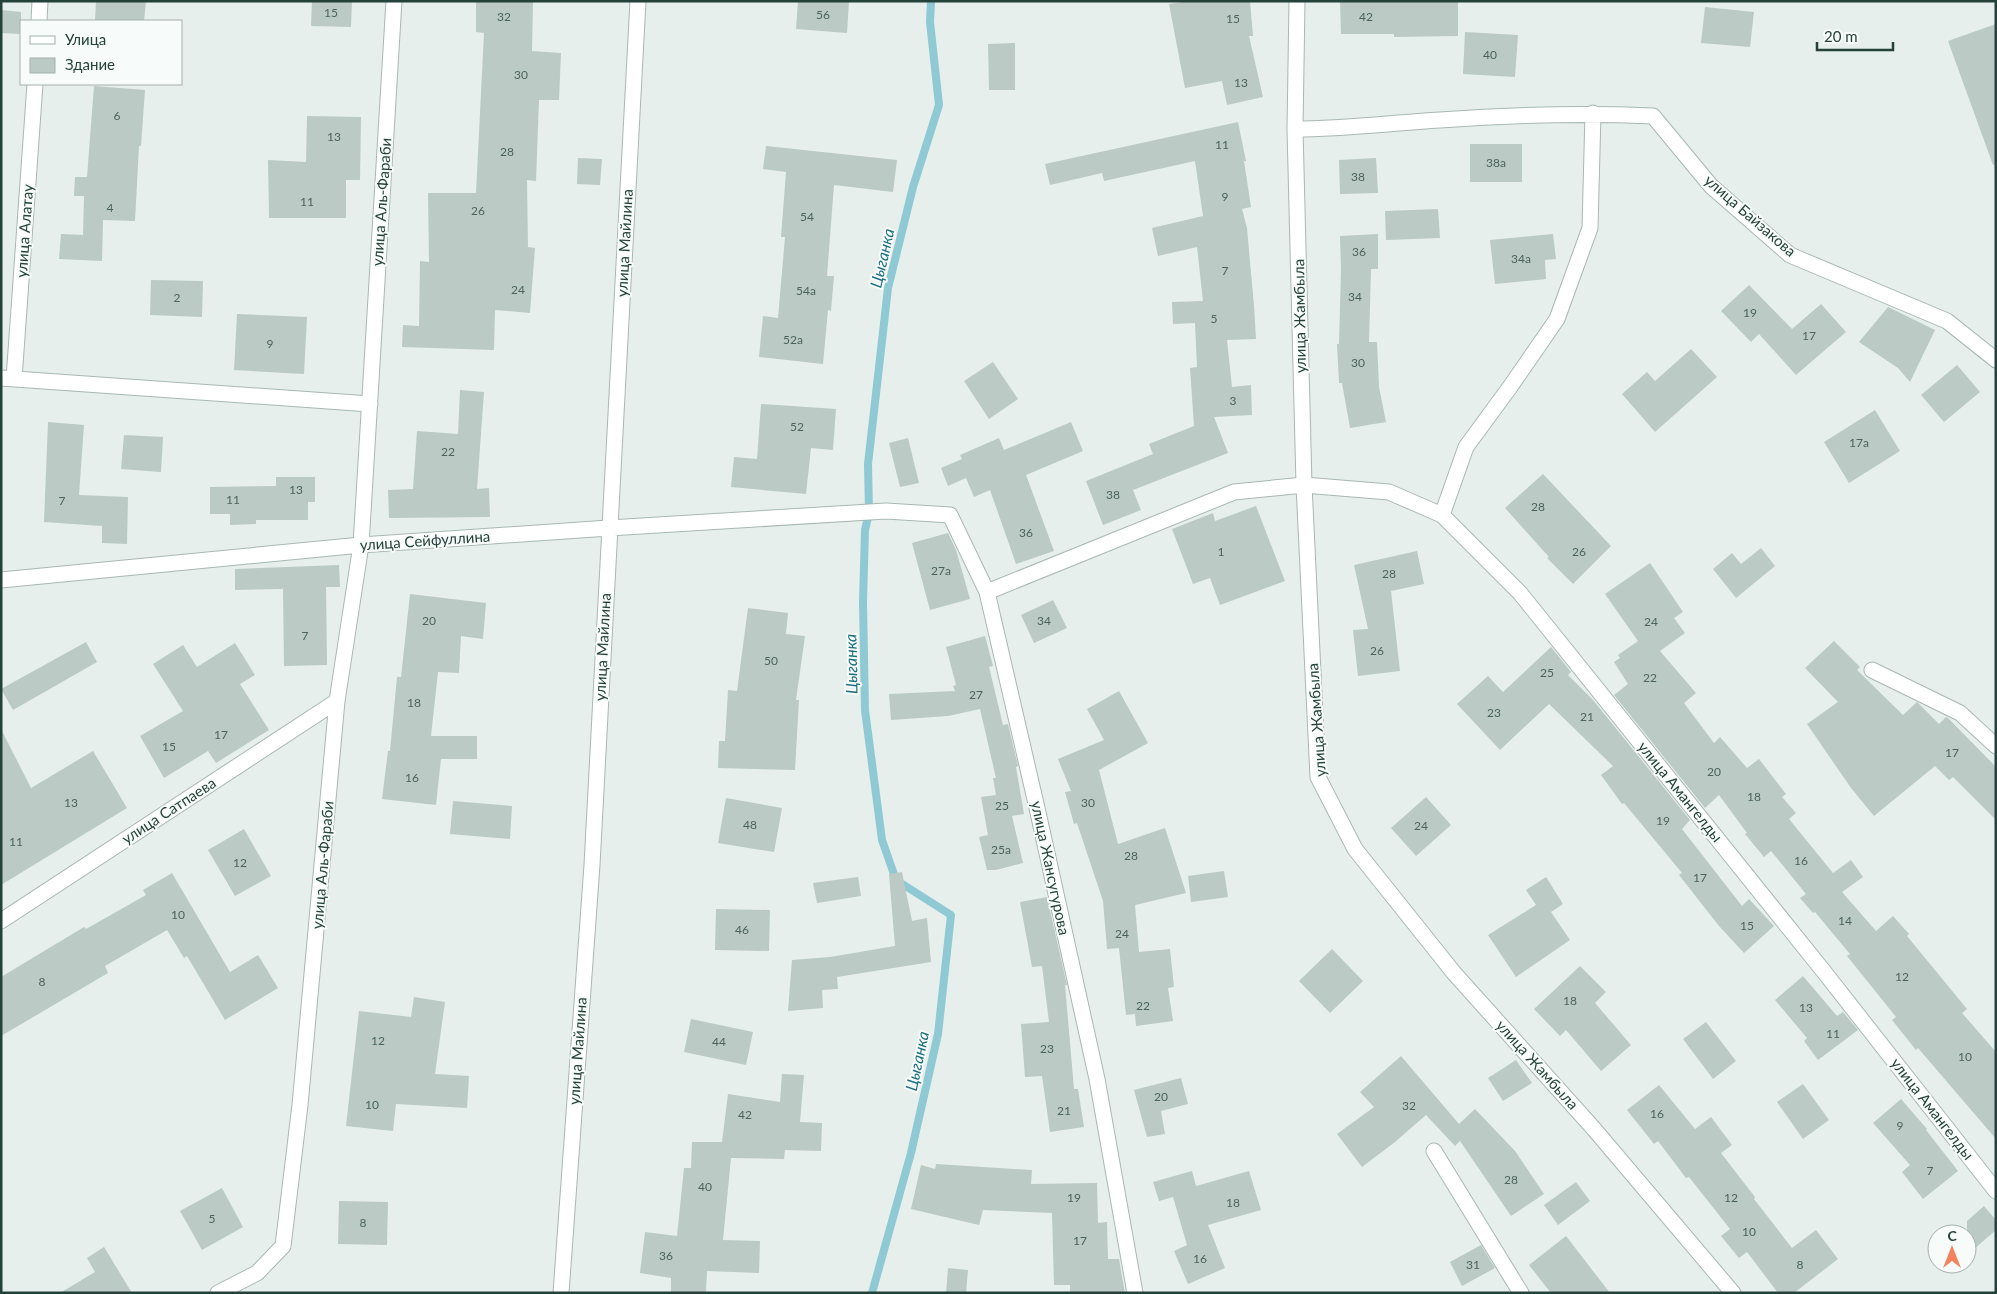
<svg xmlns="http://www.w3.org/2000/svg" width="1997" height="1294" font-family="Lato,sans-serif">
	<rect width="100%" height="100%" fill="#e6efeb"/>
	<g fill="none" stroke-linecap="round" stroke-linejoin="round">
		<path stroke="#8ec9d4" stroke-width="8" d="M872,1293L911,1153L938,1034L951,915L896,880L882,840L865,710L863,602L865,530L869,513L868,464L888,288L913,187L939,105L930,22L931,1"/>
	</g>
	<path fill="#bbcac4" d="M96,1H146L144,21H95Z
		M312,1H352L351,27L311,26Z
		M476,1H533L532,51L561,53L559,100H539L536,181L527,180L528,247L535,248L530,313L495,310L494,350L402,347L403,325L419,326L420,261L429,262L428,193H476L484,33L476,32Z
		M798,1H849L847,33L796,29Z
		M1189,1H1250L1253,36H1249L1263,97L1227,105L1222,81L1185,88L1169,4Z
		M1340,1H1458V36L1394,37V34H1341Z
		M1705,7L1754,12L1750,47L1701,43Z
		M1,10L21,12V34L1,33Z
		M1996,24V164L1993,165L1948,41Z
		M1465,32L1518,35L1515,77L1463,74Z
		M1015,43V90H989L988,44Z
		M94,86L145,90L141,146H139L135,221L103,220L102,261L59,259L61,234L83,235L84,196H74L75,177H87Z
		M307,116L361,117L360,180H346V218H269L268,160L306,162Z
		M1238,122L1246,161H1244L1251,207L1242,209L1247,228L1254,306L1256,339L1227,340L1232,387L1251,385L1252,415L1214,417L1228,453L1133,490L1141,510L1103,525L1086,481L1153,454L1149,444L1194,426L1190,368L1197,367L1195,323L1173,324L1172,302L1203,301L1197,247L1158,256L1152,228L1203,216L1195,161L1104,181L1102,173L1050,185L1045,164Z
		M1470,144H1522V182H1470Z
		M766,146L897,160L893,192L834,185L827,276H834L831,311L828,310L823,364L759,357L763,316L778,318L785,237H781L786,172L763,169Z
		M578,158L602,159L600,185L577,184Z
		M1376,158L1378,193L1340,194L1339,160Z
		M1438,209L1440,238L1386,240L1385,211Z
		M1378,234V269H1371L1369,342H1377L1379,387L1386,422L1350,428L1342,383H1339L1337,344H1339L1341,269L1340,236Z
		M1553,234L1556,259L1545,260L1546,279L1495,284L1490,240Z
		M151,280L203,281L202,317L150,315Z
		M1749,285L1792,329L1821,304L1846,332L1796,375L1759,334L1751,342L1721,311Z
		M1888,307L1935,330L1910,382L1898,368L1859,342Z
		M237,314L307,317L304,374L234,370Z
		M1691,349L1717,377L1655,432L1622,394L1647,372L1655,381Z
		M993,362L1018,399L989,419L964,381Z
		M1957,365L1980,392L1944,422L1921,395Z
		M460,390L484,392L477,489L489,488L490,517L389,518L388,490L413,489L417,431L458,434Z
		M761,404L836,409L833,450L811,448L806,494L731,487L734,457L757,459Z
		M1875,410L1900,451L1849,483L1824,442Z
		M48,422L84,425L79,495L128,497L127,544L102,543V526L44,522Z
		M1071,422L1083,451L1026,475L1054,551L1016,564L990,490L974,497L966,478L948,486L941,468L962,459L960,455L999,438L1004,450Z
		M124,435L163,437L161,472L121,469Z
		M908,438L919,483L900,487L889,443Z
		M1543,474L1611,546L1573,584L1547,558L1549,557L1505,508Z
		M276,477H315V502H308V520H256V524L230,525V514H210V487L276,486Z
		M1256,506L1285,581L1220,605L1210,578L1193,584L1172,529L1213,513L1215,521Z
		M948,533L956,550L970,599L930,610L912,543Z
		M1761,548L1775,566L1736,598L1713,569L1732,553L1741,564Z
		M1417,551L1424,584L1391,591L1400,671L1358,676L1353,630L1368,629L1354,565Z
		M1650,563L1683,612L1674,618L1685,633L1660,651L1696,693L1684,703L1714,743L1720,737L1747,768L1759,759L1786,794L1782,797L1796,813L1789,819L1833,873L1851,860L1863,877L1842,892L1876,931L1893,916L1909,934L1907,936L1967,1009L1962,1013L1996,1052V1139L1918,1048L1916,1050L1892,1020L1896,1017L1847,956L1850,954L1815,912L1813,913L1800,898L1806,894L1771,851L1764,857L1745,834L1747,833L1719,795L1705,808L1614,695L1628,684L1614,662L1620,658L1618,655L1638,641L1605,594Z
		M339,565L340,587H326L327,665L284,666L283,589L235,590V569Z
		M410,594L486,603L483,639L461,636L459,673L438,672L431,736H477V759H441L436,805L382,799L388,751H390L397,677H401Z
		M1053,600L1067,628L1034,643L1021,615Z
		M748,608L788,613L786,634L805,636L796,700H799L795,770L718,768L719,741H725L728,690L737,691Z
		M985,636L993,666L989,667L1003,725L1008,724L1018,766L1016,767L1024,814L1012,816L1023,863L996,870H987L979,837L988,835L981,797L996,795L993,778H996L980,709L948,716L891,720L889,694L955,691L953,686L956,685L946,647Z
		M1834,641L1860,667L1857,670L1903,715L1917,702L1939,724L1946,717L1948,718L1996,767V820L1953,777L1949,780L1935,766L1874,816L1851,788L1807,724L1838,702L1805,668Z
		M86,642L97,662L13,710L1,689Z
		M235,643L255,675L240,684L269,730L216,763L208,751L164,778L140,736L183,711L153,664L183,645L197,667Z
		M1551,647L1571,672L1568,675L1593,700L1690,820L1682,829L1742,906L1749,899L1774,926L1744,953L1719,926L1679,875L1682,873L1624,803L1622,804L1601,775L1613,766L1549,704L1500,750L1457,704L1488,676L1503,692Z
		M1119,691L1148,743L1099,770L1118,844L1165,828L1186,893L1135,905L1139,952L1170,949L1174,987L1168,988L1173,1021L1136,1026L1135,1014L1126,1015L1119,948L1107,949L1103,901L1077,823L1074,824L1065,792L1071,791L1058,759L1104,740L1087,709Z
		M1,729L31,788L93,751L127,808L1,885Z
		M1426,797L1451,825L1416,856L1391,828Z
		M726,798L782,808L774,852L718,843Z
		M453,801L512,806L510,839L450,834Z
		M244,829L271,876L235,896L208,850Z
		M1224,871L1228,897L1191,902L1188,876Z
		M902,872L912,921L927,918L931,962L837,977L838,989L822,990L823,1008L788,1011L792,960L830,957L895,946L889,874Z
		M172,873L230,972L258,955L278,988L225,1020L187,956L184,958L167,930L105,966L108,973L1,1036V977L84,927L86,929L146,895L143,890Z
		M858,877L861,896L817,903L813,883Z
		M1546,877L1563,904L1551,912L1570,940L1516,977L1488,935L1536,905L1526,890Z
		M1047,897L1067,985H1065L1074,1089H1078L1084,1127L1050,1132L1042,1076L1025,1077L1021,1024L1049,1022L1042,966L1032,967L1020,902Z
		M716,909L770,910L769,951L715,950Z
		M1332,949L1363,981L1330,1013L1299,981Z
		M1580,966L1606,992L1595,1003L1631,1045L1601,1071L1566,1030L1560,1036L1534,1009Z
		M1803,976L1837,1016L1843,1012L1858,1030L1818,1060L1804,1041L1807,1038L1775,1000Z
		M414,997L445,1002L435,1074L469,1076L467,1108L396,1104L393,1131L346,1126L359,1011L411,1017Z
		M691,1019L753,1032L746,1065L684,1052Z
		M1706,1022L1736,1061L1713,1079L1683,1039Z
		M1401,1056L1459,1124L1475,1109L1515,1151L1544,1194L1511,1216L1460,1141L1455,1146L1426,1115L1395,1142L1362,1167L1337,1134L1374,1107L1360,1092Z
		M1516,1060L1532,1083L1503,1101L1488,1078Z
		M782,1074L804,1075L800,1122L822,1123L821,1151L785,1150L784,1159L731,1158L723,1240L760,1241L759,1273L707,1271L706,1293H671V1278L640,1273L645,1232L677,1236L684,1168H691L692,1142H722L728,1094L780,1102Z
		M1181,1078L1188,1104L1161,1111L1165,1134L1147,1137L1134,1090Z
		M1803,1084L1829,1120L1803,1139L1777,1102Z
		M1659,1085L1695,1129L1711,1117L1732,1145L1721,1153L1755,1197L1754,1199L1792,1248L1816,1230L1838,1259L1794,1293H1778L1747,1252L1739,1258L1721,1236L1730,1229L1689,1177L1686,1178L1658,1141L1654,1144L1627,1110Z
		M1901,1099L1927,1129L1926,1130L1958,1171L1923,1199L1902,1172L1910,1165L1873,1123Z
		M936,1164L1032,1170L1031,1184L1097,1183L1098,1223L1107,1222L1108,1259H1119L1125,1293H1070V1285H1054L1052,1213L983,1210L979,1225L911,1209L921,1165L935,1169Z
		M1192,1171L1196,1186L1249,1171L1261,1210L1208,1225L1225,1268L1188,1284L1174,1251L1187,1245L1173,1197L1159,1201L1153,1182Z
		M1576,1182L1590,1201L1558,1225L1544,1205Z
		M222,1188L243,1227L202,1250L180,1211Z
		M339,1201L388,1202L387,1245L338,1244Z
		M1984,1206L1996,1220V1230L1967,1255V1221Z
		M1566,1236L1610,1293H1551L1529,1265Z
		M1481,1245L1495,1268L1462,1286L1450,1262Z
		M104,1247L132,1293H60L95,1272L87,1258Z
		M948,1268L968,1270L966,1293H946Z"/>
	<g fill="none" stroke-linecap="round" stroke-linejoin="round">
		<defs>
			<path id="minor" d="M1297,1L1295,129L1304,485L1318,777L1355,849L1454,973L1594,1129L1733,1293
				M39,21L40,1
				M1295,129C1343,129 1391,123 1440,120C1510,115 1582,113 1653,116L1711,186L1790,255L1947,321L1996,360
				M1,378L370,404
				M14,379L35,84
				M1442,515L1466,447L1510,387L1557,319L1590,228L1593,113
				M1,580L361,545L609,528L886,511L950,515L987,592L1037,808L1097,1079L1135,1293
				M987,592L1234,492L1304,485L1389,492L1442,515L1520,593L1825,973L1996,1191
				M1872,670L1960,713L1996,746
				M1,921L337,701
				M1434,1151L1521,1293
				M218,1293L257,1273L283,1246L300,1105L337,701L361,545L394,1
				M561,1293L592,865L638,1"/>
		</defs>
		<use href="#minor" stroke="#a8b8b2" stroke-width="17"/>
		<use href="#minor" stroke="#fff" stroke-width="15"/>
	</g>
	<g text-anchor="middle" stroke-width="4" stroke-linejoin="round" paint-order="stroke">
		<g font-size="12" fill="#4a645c">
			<text x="331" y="17">15</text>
			<text x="823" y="19">56</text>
			<text x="504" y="21">32</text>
			<text x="1366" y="21">42</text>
			<text x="1233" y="23">15</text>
			<text x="1490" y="59">40</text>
			<text x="521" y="79">30</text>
			<text x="1241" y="87">13</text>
			<text x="117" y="120">6</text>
			<text x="334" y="141">13</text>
			<text x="1222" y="149">11</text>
			<text x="507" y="156">28</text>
			<text x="1496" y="167">38а</text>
			<text x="1358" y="181">38</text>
			<text x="1225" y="201">9</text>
			<text x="307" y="206">11</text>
			<text x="110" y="212">4</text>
			<text x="478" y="215">26</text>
			<text x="807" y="221">54</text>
			<text x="1359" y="256">36</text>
			<text x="1521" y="263">34а</text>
			<text x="1225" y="275">7</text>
			<text x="518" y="294">24</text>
			<text x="806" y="295">54а</text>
			<text x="1355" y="301">34</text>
			<text x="177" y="302">2</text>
			<text x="1750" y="317">19</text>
			<text x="1214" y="323">5</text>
			<text x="1809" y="340">17</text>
			<text x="793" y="344">52а</text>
			<text x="270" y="348">9</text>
			<text x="1358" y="367">30</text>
			<text x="1233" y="405">3</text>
			<text x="797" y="431">52</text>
			<text x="1859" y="447">17а</text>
			<text x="448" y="456">22</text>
			<text x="296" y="494">13</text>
			<text x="1113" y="499">38</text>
			<text x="233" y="504">11</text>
			<text x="62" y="505">7</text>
			<text x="1538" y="511">28</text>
			<text x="1026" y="537">36</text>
			<text x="1221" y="556">1</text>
			<text x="1579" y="556">26</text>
			<text x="941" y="575">27а</text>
			<text x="1389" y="578">28</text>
			<text x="429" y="625">20</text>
			<text x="1044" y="625">34</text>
			<text x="1651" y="626">24</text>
			<text x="305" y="640">7</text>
			<text x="1377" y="655">26</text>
			<text x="771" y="665">50</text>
			<text x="1547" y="677">25</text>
			<text x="1650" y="682">22</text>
			<text x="976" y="699">27</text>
			<text x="414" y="707">18</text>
			<text x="1494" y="717">23</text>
			<text x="1587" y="721">21</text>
			<text x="221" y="739">17</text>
			<text x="169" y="751">15</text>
			<text x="1952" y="757">17</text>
			<text x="1714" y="776">20</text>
			<text x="412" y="782">16</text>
			<text x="1754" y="801">18</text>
			<text x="71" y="807">13</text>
			<text x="1088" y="807">30</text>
			<text x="1002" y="810">25</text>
			<text x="1663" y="825">19</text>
			<text x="750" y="829">48</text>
			<text x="1421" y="830">24</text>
			<text x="16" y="846">11</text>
			<text x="1001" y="854">25а</text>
			<text x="1131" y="860">28</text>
			<text x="1801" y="865">16</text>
			<text x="240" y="867">12</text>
			<text x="1700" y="882">17</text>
			<text x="178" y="919">10</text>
			<text x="1845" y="925">14</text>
			<text x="1747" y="930">15</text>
			<text x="742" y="934">46</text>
			<text x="1122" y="938">24</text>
			<text x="1902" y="981">12</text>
			<text x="42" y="986">8</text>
			<text x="1570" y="1005">18</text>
			<text x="1143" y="1010">22</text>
			<text x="1806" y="1012">13</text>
			<text x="1833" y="1038">11</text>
			<text x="378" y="1045">12</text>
			<text x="719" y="1046">44</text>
			<text x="1047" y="1053">23</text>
			<text x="1965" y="1061">10</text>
			<text x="1161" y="1101">20</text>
			<text x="372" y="1109">10</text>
			<text x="1409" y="1110">32</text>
			<text x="1064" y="1115">21</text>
			<text x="1657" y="1118">16</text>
			<text x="745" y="1119">42</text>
			<text x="1900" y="1130">9</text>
			<text x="1930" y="1175">7</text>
			<text x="1511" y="1184">28</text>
			<text x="705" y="1191">40</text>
			<text x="1074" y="1202">19</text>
			<text x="1731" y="1202">12</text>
			<text x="1233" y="1207">18</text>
			<text x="212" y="1223">5</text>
			<text x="363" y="1227">8</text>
			<text x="1749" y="1236">10</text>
			<text x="1080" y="1245">17</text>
			<text x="666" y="1260">36</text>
			<text x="1200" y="1263">16</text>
			<text x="1473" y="1269">31</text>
			<text x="1800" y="1269">8</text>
		</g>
		<g font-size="15" fill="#24423a" stroke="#f7fbf9">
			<text transform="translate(382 202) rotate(-86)" y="5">улица Аль-Фараби</text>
			<text transform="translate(1750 216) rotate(41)" y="5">улица Байзакова</text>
			<text transform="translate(25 231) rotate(-86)" y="5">улица Алатау</text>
			<text transform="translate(625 243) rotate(-87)" y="5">улица Майлина</text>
			<text transform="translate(1300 316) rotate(-91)" y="5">улица Жамбыла</text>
			<text transform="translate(425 541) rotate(-4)" y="5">улица Сейфуллина</text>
			<text transform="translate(603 647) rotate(-87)" y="5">улица Майлина</text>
			<text transform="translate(1317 720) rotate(-94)" y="5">улица Жамбыла</text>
			<text transform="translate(1680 792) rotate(51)" y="5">улица Амангелды</text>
			<text transform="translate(169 811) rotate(-33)" y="5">улица Сатпаева</text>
			<text transform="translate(323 865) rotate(-85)" y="5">улица Аль-Фараби</text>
			<text transform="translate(1050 868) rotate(78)" y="5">улица Жансугурова</text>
			<text transform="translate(578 1051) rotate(-86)" y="5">улица Майлина</text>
			<text transform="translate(1537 1065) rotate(48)" y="5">улица Жамбыла</text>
			<text transform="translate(1932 1109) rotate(52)" y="5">улица Амангелды</text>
		</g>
		<g font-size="16" font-style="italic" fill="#1c6f80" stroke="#f7fbf9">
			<text transform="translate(882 258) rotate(-77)" y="6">Цыганка</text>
			<text transform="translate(851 664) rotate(-91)" y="6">Цыганка</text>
			<text transform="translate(917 1061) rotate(-78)" y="6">Цыганка</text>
		</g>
	</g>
	<rect width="1997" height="1294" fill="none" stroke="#24423a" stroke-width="5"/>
	<rect x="20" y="20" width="162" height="65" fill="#f7fbf9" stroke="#a3b1ad"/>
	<rect x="30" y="36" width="25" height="8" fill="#ffffff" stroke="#a3b1ad"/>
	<text x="65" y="45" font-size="15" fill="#24423a">Улица</text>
	<rect x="30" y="58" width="25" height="15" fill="#bbcac4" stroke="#a3b1ad"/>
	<text x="65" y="70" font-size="15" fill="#24423a">Здание</text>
	<g transform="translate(1952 1249)"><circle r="24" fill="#f7fbf9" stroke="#a3b1ad"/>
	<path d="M0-4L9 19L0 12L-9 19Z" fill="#f4845f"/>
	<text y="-8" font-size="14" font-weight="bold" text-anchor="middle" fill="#24423a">С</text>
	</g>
	<path d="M1817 42v8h76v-8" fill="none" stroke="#24423a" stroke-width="2.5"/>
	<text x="1824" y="42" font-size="15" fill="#24423a" stroke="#f7fbf9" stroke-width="4" paint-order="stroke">20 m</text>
</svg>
